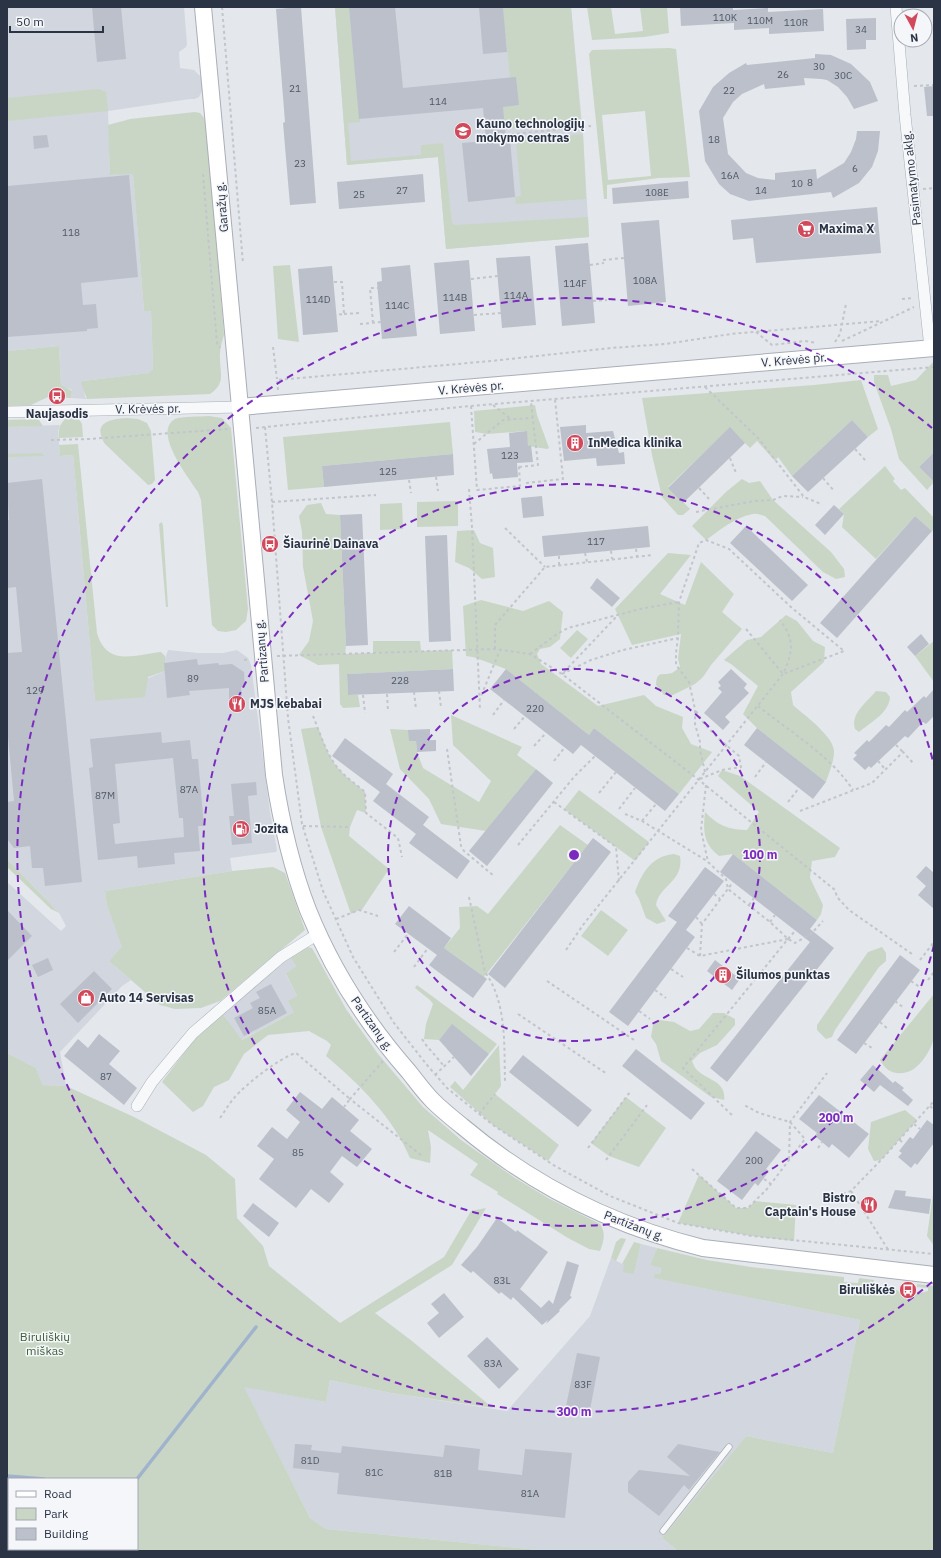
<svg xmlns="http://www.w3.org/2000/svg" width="941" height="1558" font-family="'IBM Plex Sans',sans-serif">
	<rect width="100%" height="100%" fill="#e4e7ec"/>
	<path fill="#d2d6de" d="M7,7H184L187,44L186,47L179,52L180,68L194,70L202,78L203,89L199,97L195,99H190L108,111L110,175L133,173L144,311H151L153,369L150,373L83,381L85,397L87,399L71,398L72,390L61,386L59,346L7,351Z
		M335,7H571L583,134L589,237L446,249L438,157L347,165Z
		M60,425L58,431L60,456L73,455L95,701L165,671L164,661L168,650L198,653H223L237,650L248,658L251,665L270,812L277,850L276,852L230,858L232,871L105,891L107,905L123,947L109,961L131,980L122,986L60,1052L66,1086L41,1085L36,1068L7,1053V882L61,931L66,926L59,913L7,859V427Z
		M290,957L296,966L286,975L297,996L294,1012L241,1040L222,1013Z
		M641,1244L657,1248L650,1265L661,1267L660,1274L655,1273V1278L860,1320L833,1453L746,1436L662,1538L678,1551H549L326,1529L310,1518L243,1386L326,1402L330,1380L391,1393L507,1411L590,1316L611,1258L624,1265L634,1274Z"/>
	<path fill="#c9d6c5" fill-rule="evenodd" d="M335,7H349L360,122L348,123L351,161L421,155V145L443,143L452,223L455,225L588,217L589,237L446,249L438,157L347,165Z
		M503,7H571L581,122L505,129L503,107L519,105L516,78H510Z
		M587,7H611L615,34L643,31L640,7H667L669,33L644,37L592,40Z
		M669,48L676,49L690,177L658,178L607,185V199H604L589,54L592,50ZM645,111L651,176L608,180L602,115Z
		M99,89L106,92L108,111L7,121V98Z
		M195,112L200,113L204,118L207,128L224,335C222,341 220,348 220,354C219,371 227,383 210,394L87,399L81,383L83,381L149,373L153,369L151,311H144L133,174L110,175L108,125L130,119Z
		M583,134L586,199L516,204L515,197L521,196L516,140Z
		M290,265L299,342L278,339L273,266Z
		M59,346L61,385L72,391L71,398L48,397L31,405L7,406V351Z
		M934,361V452L919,467L934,482L927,490L899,459L891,429L874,382V375H888L891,386L916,380Z
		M861,380L878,429L868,437L852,420L792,476L778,457L775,461L757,441L750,448L730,428L668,487L690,509L683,515H678L662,497L652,455L642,398L814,385Z
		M535,405L537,415L549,448L547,449L528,446L526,431L487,434L475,432L474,411Z
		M209,416L222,418L231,428L248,609L246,621L236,630L226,632L218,631L212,625L201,500L198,492C189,478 152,432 175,419C182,416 200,417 209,416Z
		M72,417L79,419L82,424L83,437L59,438C58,430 59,426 65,419Z
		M127,418L138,419L147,423L151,431L155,480L152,484L148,485L146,483L105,444C92,423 109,419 127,418Z
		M36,419L39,420L43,426L7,427V420Z
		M450,422L453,454L322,466L324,487L288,490L283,437Z
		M78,444L97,633C107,667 134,655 161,652L165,656V671L148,677L145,697L95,701L73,455L60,456L59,445Z
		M42,453L44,456L7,457V454Z
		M885,466L895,479L893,481L901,490L905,488L934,518V529L932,531L915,516L876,559L842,527L844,514L839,509Z
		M742,479L749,483L760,481L773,500L831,552L844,569L845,577L836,579L823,572L765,516C761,515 756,513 753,514C735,517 720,530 706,540L692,526L727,491Z
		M458,501V526L417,527V502Z
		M321,503L326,514L340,515L346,646L345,654L373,653V641H420L421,651L452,650L453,669L347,674L348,695H358L360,707L343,708L340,704L339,664L318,665L299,655L309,641L313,621L303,567L302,532L299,516L307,505Z
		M402,503L403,529L380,530V504Z
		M162,522L163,526L168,607H166L159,524Z
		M474,530L480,543L493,548L495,577L482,579L469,568L455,562L457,531Z
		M668,553L691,555L660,594L685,605L701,562L734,594L722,612L742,629L711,665L703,677L695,684L673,695H664L656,685C657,670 661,676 672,673C675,671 678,669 680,667L678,659L681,634L632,645L615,609Z
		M481,600L523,611L549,601L563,612L560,639L550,647L540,649L537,654L541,664L598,706L644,695L656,706L683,717L682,728L691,744L712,752L679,794L594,728L589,735L506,669L473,657L466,656L463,606Z
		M786,615L797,621L813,641L825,647L824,662L791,692L793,705C804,715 835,737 834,752C834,761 829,773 826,782L757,728L743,714L758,686L731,664L724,660L747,640L761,637Z
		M577,630L588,639L571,658L560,648Z
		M934,641V682L915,656Z
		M876,691L886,692L890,697C889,713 871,722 859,732L855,729C850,714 867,702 876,691Z
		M451,715L522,747L517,755L536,769L486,831L441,824L429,799L400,769L390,729L408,730L416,741L417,752L423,768L479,802L491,781L453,745Z
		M318,727C323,740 328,756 337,767C345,777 356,784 365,792L366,813L357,810L350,827L349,836L389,869L361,911L359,910L351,914L321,827L301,729Z
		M722,770L740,776L840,848L835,857L812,861L810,878L823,905L821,914L817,920L733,854L719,856C703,844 703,830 705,812C717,825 729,830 747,830L759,812L718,776Z
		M579,790L649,842L635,861L564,809Z
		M560,825L588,845L484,977L444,948L460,928L459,907L477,906L488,914Z
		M674,854L680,856C684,882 659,885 656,905L666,921L657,924L646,918L639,899L635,892C642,872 652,856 674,854Z
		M7,859L59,913L51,909L7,867Z
		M273,867L285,873L305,930L220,1001L201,1008L175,1009L160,1005L109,961L122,947L107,905L105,891L232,871Z
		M601,910L628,930L608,956L581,936Z
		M303,946L312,948L346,1009L378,1054L423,1107L461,1140L515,1178L548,1198L600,1224C606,1233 604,1241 600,1251L589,1249L568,1238L497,1194L498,1192L470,1175L478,1164L428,1130L431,1147L430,1163L410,1158C393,1117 359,1084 326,1056L331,1045L327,1041L309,1031L268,1035L244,1054L229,1080L214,1087L203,1106L193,1112L162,1082L193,1041L222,1013L242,1040L294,1012L288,1001L297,996L286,974L296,966L290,957Z
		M882,947L886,953V961L879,967L835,1030L832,1037L826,1039L817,1030V1025L868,952Z
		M417,985L497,1044L489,1054L452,1025L439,1040L424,1039L426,1024L433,1004L430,1000L415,988Z
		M934,994C934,1003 936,1034 933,1041C929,1054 917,1072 903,1073C891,1074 886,1070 880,1060Z
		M713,1013H724L735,1019V1025L717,1045L700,1053L692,1061C693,1063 694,1067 696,1069C706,1080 727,1081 724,1100L711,1097L661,1061L656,1044L651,1037L653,1025L659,1020L674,1022L690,1031L699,1029Z
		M499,1045L501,1086L495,1094L559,1145L548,1161L493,1125L450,1087L455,1081L463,1090Z
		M7,1053L36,1068L42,1085L66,1086L134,1117L206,1155L235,1179L237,1218L263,1246L269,1266L340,1323L444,1257L471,1211L486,1208L452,1265L375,1313L412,1341L493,1408L391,1393L330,1380L326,1402L244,1387L310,1518L326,1529L549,1551H137L116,1549H137V1479H9V1539H7Z
		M626,1097L666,1128L639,1167L609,1156L591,1143Z
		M905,1110L917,1120L881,1160L874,1161L868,1149L871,1122Z
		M699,1175L736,1208H748L755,1201L796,1205L794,1241L752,1236L678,1223Z
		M934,1187V1246L927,1236Z
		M621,1238L626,1239L616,1261L611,1258L616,1242Z
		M634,1242L641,1244L634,1274L623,1272L624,1265L622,1264Z
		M657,1248L707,1260L751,1267L844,1277V1282L858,1283L859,1278L874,1280V1285L891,1287L902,1293L911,1295L928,1291V1288L917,1287V1284L934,1286V1551H678L662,1538L746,1436L833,1453L860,1320L654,1278L655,1273L660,1274L661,1268L650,1265Z"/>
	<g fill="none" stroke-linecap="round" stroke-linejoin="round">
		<path stroke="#9fb4cc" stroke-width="3.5" d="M7,1476L44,1479
			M137,1479L256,1327"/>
	</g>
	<path fill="#bbc0ca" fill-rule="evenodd" d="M92,7H121L126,59L97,62Z
		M301,7L316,203L290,205L283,123L285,122L276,9Z
		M349,7H395L403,88L516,77L519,105L503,107L506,139H510L515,197L468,202L462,143L486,141L483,108L359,119Z
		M479,7H503L507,52L483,54Z
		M680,7H733V10L768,8V12L823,9L824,31L769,34V28L734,30V23L681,26Z
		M876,18V40H866V49L847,50L846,19Z
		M815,54L831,55L851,64L870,82L878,101L854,109L847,97L838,87L827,80L821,79L804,78L805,85L765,89L764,84L742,94L733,102L723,118L728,154L746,173L758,178L775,180V173L816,169L817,179L844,163L851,152L856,139L857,131H880L878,151L872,167L859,183L833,198L831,192L749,201L730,194L719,184L705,161L699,111L713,87L729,73L746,63L747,65L815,58Z
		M934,86V116H927L924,87Z
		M47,135L49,147L34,149L33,136Z
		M423,174L425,202L339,209L337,182Z
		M129,175L138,277L81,283L83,305L96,304L98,328L87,329V331L7,337V186Z
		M688,181L689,198L613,204L612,188Z
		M877,207L881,253L756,263L753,238L733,240L731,220Z
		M659,220L666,302L628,306L621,223Z
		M588,243L595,323L562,326L555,246Z
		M530,256L536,325L502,328L496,258Z
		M469,260L475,331L440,334L434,263Z
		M410,265L417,336L382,339L377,282L382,281L381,268Z
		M332,266L338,332L303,335L298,269Z
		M852,420L868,437L808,492L792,476Z
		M586,425V433L613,431L619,453L624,452L625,464L597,466L596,458L564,461L560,427Z
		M730,427L745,443L683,503L668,488Z
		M527,431L528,446L531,445L533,462L517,463L518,477L493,479L492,473L490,474L487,449L510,447L509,433Z
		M934,452V482L919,467Z
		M453,454L454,475L324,487L322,466Z
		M42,479L82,882L45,886L43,868H32L30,846L14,848L7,839V802L14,801L7,726V653L22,652L16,587L7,588V520H9L7,483Z
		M542,496L544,516L523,518L521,498Z
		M834,505L844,514L825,535L815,525Z
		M362,514L368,645L346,646L340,515Z
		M915,516L932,531L837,638L820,623Z
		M648,526L650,547L544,557L542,536Z
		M746,526L808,585L792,601L730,543Z
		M447,535L451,641L429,642L425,536Z
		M597,578L620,598L612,607L590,588Z
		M921,634L929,644L915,656L907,647Z
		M197,659L198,665L218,663L219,665L232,664L244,672L245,687H241L243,706L232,707L231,702H229V688L189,691L190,695L167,698L164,663Z
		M453,669L454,691L348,695L347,674Z
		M506,669L589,735L594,728L679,794L665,811L581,745L573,754L490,689Z
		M731,669L747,684L744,688L749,693L725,717L730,722L723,730L704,713L722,692L718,688L721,686L718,682Z
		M934,689V716L926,724L923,722L908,738L905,736L871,768L869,766L865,770L853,759L857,755L854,753L867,740L869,742L886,725L889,727L905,710L907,712L924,696L926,698Z
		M757,728L826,782L813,799L744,745Z
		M430,729V740H436V751L417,752L416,741H409L408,730Z
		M161,732L162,743L190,740L192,759H198L204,826H198L200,851L174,853L175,864L138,868L137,856L98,860L89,768L93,767L90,739ZM173,758L179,818H183L184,837L115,844L113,824L120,823L115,764Z
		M345,738L393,774L386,784L429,817L423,825L470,861L457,879L409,843L416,834L373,801L380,792L332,756Z
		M536,769L553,783L487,866L469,851Z
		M256,782L257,795L248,796L252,843L232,845L229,816H234L231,784Z
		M593,838L611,852L505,988L488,974Z
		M733,854L817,920L810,929L834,948L727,1082L710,1068L810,942L720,872Z
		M926,866L934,873V909L918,895L926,886L916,877Z
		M705,867L724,881L686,930L695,937L628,1026L609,1012L677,922L668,916Z
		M409,906L451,938L444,948L487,979L473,998L429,965L437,955L395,924Z
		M7,910L32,936L7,961Z
		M900,955L920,970L856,1054L837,1040Z
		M48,958L53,970L38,977L32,965Z
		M715,960L740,979L732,990L707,971Z
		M94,971L112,989L78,1023L60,1004Z
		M271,984L287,1013L244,1036L234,1018L253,1008L250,1003L260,998L256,992Z
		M452,1024L489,1054L471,1076L439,1040Z
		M99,1034L120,1051L109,1064L137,1088L124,1105L64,1056L78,1039L88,1048Z
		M636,1049L705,1103L691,1120L622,1066Z
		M523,1055L592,1110L578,1127L509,1072Z
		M873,1065L893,1083L895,1081L904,1088L902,1090L913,1100L908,1106L880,1085L874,1092L860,1080Z
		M300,1092L322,1109L332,1097L359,1120L350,1131L372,1149L357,1167L342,1156L330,1172L344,1184L329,1203L311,1189L296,1208L259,1179L274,1159L257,1146L272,1127L287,1139L300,1122L286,1110Z
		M819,1095L869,1134L849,1158L832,1144L829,1148L815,1136L817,1133L799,1119Z
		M927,1120L934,1125V1143L917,1165L915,1163L911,1168L898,1157L902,1153L899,1151L910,1137L913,1139Z
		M756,1131L781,1150L766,1169L769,1171L758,1186L755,1183L742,1200L717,1181Z
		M895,1190L906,1191L905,1196L931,1199L929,1214L888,1208Z
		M253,1203L279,1223L269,1237L243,1216Z
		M497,1218L516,1232L517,1230L548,1252L520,1289L541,1308L549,1300L553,1304L567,1261L579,1265L570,1296L572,1297L559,1310L560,1311L546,1324L548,1320L542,1325L513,1297L511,1300L501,1292L499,1294L473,1271L471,1273L461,1265L477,1247Z
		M444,1293L464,1317L439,1338L427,1323L439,1313L431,1304Z
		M487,1337L519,1369L499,1389L467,1356Z
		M577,1353L600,1357L589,1415L565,1411Z
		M295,1444L312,1445L311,1450L341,1453L342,1446L443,1457L445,1445L480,1449L478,1470L522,1475L525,1449L572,1453L565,1518L337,1494L339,1473L293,1468Z
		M678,1444L720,1452L689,1490L684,1485L659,1516L628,1492V1482L639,1470L690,1476L667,1457Z"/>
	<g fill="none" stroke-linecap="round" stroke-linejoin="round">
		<defs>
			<path id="lane" d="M663,1531L729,1447"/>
			<path id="street" d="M896,7L905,115L930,348
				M7,412L240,407
				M137,1106L152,1082L193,1033L281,957L318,934"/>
			<path id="secondary" d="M203,7L274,775C281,821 291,866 308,910C332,970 367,1024 409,1072C417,1082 424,1092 433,1101C442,1110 452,1118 462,1126C532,1185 614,1226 703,1248L934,1275
				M240,407L934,348"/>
		</defs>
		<use href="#lane" stroke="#a9aeb7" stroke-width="7"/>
		<use href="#street" stroke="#a9aeb7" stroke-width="12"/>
		<use href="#secondary" stroke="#a9aeb7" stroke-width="18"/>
		<path stroke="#c2c5cb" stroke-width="2" stroke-dasharray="3 3" stroke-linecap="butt" d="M222,7L243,264
			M914,86L934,85
			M505,135L591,126
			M203,174L217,343L220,348
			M923,189L934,188
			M603,260L624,258
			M590,265L604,263
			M471,279L498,276
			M334,282H342L344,314L336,315
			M902,299L913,298
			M593,301L607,300
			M344,314L359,313
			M474,315L501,313
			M373,323L370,288H378
			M360,324L381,322
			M756,332L772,345L805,341L817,343
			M842,341L914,307
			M835,342L840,334L846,304
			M273,347L277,379
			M705,387L759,439L804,497L821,504
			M278,390L277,380L491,361L611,348L665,344L731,334L882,321
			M493,405L512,420
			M471,406L477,490L520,486L519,467L517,466
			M265,427L272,502L288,718L302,824L323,891L353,957L394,1023L427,1065L447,1088L493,1125L555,1166L610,1196L678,1223L752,1236L934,1254
			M256,428L460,407L934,367
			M51,440L89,439L228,429
			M474,444L503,420L532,418
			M855,449L866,461
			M730,458L736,473
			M519,467L538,465L531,402
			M436,477L438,491
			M823,478L834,491
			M409,480L411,493
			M526,483L563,479L555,399
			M699,488L709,499
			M469,489L472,527L480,710
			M272,502L376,495
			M696,512L754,501L773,500L783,496L803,497
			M505,528L545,567
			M636,549L637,556
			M611,551L612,559
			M585,553L587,562
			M559,556V565
			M746,629L783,674L844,651
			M495,649V625L545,567L653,555
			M530,654L557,634L568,628L640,609L679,602
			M277,656L495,649L530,654L562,674L699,780L835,890L837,897L849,910L912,954
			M244,660L249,659
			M564,672L617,616
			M562,674L591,660L623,650L678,638
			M439,691L441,707
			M414,692L416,709
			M387,694L388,711
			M363,695L365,713
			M479,701L500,650
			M758,706C789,731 831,756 853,790
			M696,711L703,722L718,738L739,756L741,767L722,770L700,779
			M493,715L504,700
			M313,716C320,733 326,753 337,767C345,777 356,784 365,792L366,813L398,838L402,857
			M514,729L525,716
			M896,745L903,752
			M534,746L546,733
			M447,749L461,846L464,851L494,876
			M554,761L565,747
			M878,761L885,769
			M705,772L700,750V742L695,724V709L689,682L676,665V653L678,638L679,602L699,543L706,540L729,549L792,608L844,651
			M755,777L766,762
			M706,785L701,830L708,862L726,879L728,889L770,922L788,939L795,943L811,934L823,921
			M599,793L616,772
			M554,802L616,847L619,881
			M788,802L799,788
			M619,809L635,788
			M800,811L872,783L903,752L914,764
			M625,814L642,821L707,861
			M642,821L656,804
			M303,826L350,827
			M518,845L574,777L595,756
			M714,894L720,899
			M469,897L485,972C507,1003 504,1045 505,1081
			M749,905L754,898
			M696,917L702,924
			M336,919L359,910L378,916
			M770,922L775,915
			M788,939L795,931
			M687,948L700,956L788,939L683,1068L734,1117
			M566,950L583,925L783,674C793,652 795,640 780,620
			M394,952L408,934
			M700,956L702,924L733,882
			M920,960L934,942
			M414,967L428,948
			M671,969L683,977
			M928,980L934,972
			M547,981L634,1040
			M911,981L921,988
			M655,990L666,998
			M895,1001L904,1008
			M639,1011L650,1019
			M518,1014L607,1074
			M880,1022L888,1029
			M422,1039L426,1045L444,1066
			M864,1043L872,1048
			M383,1061L350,1099L421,1155
			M435,1075L454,1057
			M930,1106L934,1110
			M479,1114L495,1094
			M220,1118C225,1111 229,1104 234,1098C246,1084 279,1058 296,1053L350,1099L344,1107
			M914,1124L920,1129
			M900,1140L904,1144
			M588,1148L630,1092
			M818,1148L822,1142
			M789,1159L790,1122L827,1073
			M606,1160L647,1105
			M692,1169L736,1208H748L767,1189L805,1139L790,1122L759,1113L744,1105
			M764,1179L771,1184
			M851,1191L889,1251
			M843,1194L851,1191L881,1160L934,1101"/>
		<use href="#lane" stroke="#f7f8fa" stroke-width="5.5"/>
		<use href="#street" stroke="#f7f8fa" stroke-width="11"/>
		<use href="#secondary" stroke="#fff" stroke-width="16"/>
	</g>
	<g fill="none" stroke="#7b2cbf" stroke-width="2" stroke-dasharray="7 5">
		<circle cx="574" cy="855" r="186"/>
		<path d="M934 945A371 371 0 1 1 934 765"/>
		<path d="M932 1282A557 557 0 1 1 932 428"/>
	</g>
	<defs>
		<symbol id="university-disc" viewBox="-11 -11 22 22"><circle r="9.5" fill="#d1495b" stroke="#f4f6f9"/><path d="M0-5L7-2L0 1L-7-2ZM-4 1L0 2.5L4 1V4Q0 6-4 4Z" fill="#fff"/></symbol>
		<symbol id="supermarket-disc" viewBox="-11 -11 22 22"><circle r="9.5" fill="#d1495b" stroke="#f4f6f9"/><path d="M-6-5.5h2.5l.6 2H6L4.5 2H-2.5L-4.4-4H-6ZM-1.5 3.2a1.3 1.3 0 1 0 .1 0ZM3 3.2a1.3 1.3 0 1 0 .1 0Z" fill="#fff"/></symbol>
		<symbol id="bus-disc" viewBox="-11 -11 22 22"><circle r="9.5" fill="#d1495b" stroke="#f4f6f9"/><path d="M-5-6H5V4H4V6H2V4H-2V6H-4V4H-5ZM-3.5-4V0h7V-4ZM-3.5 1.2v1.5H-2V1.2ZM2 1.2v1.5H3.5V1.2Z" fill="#fff"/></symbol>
		<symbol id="building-disc" viewBox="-11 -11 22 22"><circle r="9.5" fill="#d1495b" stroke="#f4f6f9"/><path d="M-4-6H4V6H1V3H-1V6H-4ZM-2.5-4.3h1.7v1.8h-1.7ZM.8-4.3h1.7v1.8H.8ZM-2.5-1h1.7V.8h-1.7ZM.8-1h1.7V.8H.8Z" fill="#fff"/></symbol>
		<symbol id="restaurant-disc" viewBox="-11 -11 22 22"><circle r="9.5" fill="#d1495b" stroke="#f4f6f9"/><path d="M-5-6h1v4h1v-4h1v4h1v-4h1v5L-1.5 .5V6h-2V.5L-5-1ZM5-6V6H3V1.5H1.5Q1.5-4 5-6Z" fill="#fff"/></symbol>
		<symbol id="fuel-disc" viewBox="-11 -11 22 22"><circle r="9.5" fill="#d1495b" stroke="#f4f6f9"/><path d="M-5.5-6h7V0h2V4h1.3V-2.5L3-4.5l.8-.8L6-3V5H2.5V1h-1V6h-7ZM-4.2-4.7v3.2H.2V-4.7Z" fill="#fff"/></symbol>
		<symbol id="shop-disc" viewBox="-11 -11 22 22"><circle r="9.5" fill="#d1495b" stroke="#f4f6f9"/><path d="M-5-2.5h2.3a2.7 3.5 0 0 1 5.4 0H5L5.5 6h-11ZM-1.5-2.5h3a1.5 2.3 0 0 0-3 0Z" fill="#fff"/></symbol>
	</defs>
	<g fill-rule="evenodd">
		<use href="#university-disc" x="453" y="121" width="20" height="20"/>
		<use href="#supermarket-disc" x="796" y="219" width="20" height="20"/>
		<use href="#bus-disc" x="47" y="386" width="20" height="20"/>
		<use href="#building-disc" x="565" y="433" width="20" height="20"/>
		<use href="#bus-disc" x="260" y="534" width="20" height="20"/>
		<use href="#restaurant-disc" x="227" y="694" width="20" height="20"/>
		<use href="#fuel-disc" x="231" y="819" width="20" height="20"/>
		<use href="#building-disc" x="713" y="965" width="20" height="20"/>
		<use href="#shop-disc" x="76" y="988" width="20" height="20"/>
		<use href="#restaurant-disc" x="859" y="1195" width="20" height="20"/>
		<use href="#bus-disc" x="898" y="1280" width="20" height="20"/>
	</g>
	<g text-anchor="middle" stroke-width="3" stroke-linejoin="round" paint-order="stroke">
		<g font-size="10" fill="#4f5766">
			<text x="725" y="21">110K</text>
			<text x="760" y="24">110M</text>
			<text x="796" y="26">110R</text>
			<text x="861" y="33">34</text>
			<text x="819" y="70">30</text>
			<text x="783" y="78">26</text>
			<text x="843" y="79">30C</text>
			<text x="295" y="92">21</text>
			<text x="729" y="94">22</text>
			<text x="438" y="105">114</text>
			<text x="714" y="143">18</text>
			<text x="300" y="167">23</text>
			<text x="855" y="172">6</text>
			<text x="730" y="179">16A</text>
			<text x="810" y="186">8</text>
			<text x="797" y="187">10</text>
			<text x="402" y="194">27</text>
			<text x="761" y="194">14</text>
			<text x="657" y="196">108E</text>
			<text x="359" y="198">25</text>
			<text x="71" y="236">118</text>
			<text x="645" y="284">108A</text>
			<text x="575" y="287">114F</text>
			<text x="516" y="299">114A</text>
			<text x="455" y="301">114B</text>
			<text x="318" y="303">114D</text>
			<text x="397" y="309">114C</text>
			<text x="510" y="459">123</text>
			<text x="388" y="475">125</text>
			<text x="596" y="545">117</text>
			<text x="193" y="682">89</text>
			<text x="400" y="684">228</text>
			<text x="35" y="694">129</text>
			<text x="535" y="712">220</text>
			<text x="189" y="793">87A</text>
			<text x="105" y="799">87M</text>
			<text x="267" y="1014">85A</text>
			<text x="106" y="1080">87</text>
			<text x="298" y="1156">85</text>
			<text x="754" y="1164">200</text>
			<text x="502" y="1284">83L</text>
			<text x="493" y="1367">83A</text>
			<text x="583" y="1388">83F</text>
			<text x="310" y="1464">81D</text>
			<text x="374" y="1476">81C</text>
			<text x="443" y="1477">81B</text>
			<text x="530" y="1497">81A</text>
		</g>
		<g font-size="12" font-weight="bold" fill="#2b3445" stroke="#f4f6f9" text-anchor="start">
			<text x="476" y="128">Kauno technologijų<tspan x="476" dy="14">mokymo centras</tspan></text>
			<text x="819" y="233">Maxima X</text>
			<text x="57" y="418" text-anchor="middle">Naujasodis</text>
			<text x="588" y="447">InMedica klinika</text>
			<text x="283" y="548">Šiaurinė Dainava</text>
			<text x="250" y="708">MJS kebabai</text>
			<text x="254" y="833">Jozita</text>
			<text x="736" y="979">Šilumos punktas</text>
			<text x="99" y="1002">Auto 14 Servisas</text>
			<text x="856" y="1202" text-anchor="end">Bistro<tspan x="856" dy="14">Captain's House</tspan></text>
			<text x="895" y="1294" text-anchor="end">Biruliškės</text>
		</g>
		<g font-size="12" fill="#2b3445" stroke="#f4f6f9">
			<text transform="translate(912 178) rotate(-96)" y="4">Pasimatymo aklg.</text>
			<text transform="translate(222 207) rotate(-95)" y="4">Garažų g.</text>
			<text transform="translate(794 360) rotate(-5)" y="4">V. Krėvės pr.</text>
			<text transform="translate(471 388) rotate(-5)" y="4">V. Krėvės pr.</text>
			<text transform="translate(148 409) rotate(-1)" y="4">V. Krėvės pr.</text>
			<text transform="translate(262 651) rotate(-95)" y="4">Partizanų g.</text>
			<text transform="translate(372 1024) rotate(55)" y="4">Partizanų g.</text>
			<text transform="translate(634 1226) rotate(21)" y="4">Partizanų g.</text>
		</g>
		<g font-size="12" fill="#3f6138" stroke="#f4f6f9">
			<text x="45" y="1341">Biruliškių<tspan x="45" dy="14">miškas</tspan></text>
		</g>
	</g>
	<circle cx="574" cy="855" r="6" fill="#7b2cbf" stroke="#f4f6f9" stroke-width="2"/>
	<g font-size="12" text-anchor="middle" font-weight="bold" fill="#7b2cbf" stroke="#f4f6f9" stroke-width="3" stroke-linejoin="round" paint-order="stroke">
		<text x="760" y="859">100 m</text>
		<text x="836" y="1122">200 m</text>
		<text x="574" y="1416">300 m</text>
	</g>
	<rect width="941" height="1558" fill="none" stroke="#2b3445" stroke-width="16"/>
	<rect x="8" y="1478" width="130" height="72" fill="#f4f6f9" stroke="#a4a8b1"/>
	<rect x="16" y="1491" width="20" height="6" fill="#ffffff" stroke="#a4a8b1"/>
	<text x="44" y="1498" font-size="12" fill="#2b3445">Road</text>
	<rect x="16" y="1508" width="20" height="12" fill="#c9d6c5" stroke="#a4a8b1"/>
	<text x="44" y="1518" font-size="12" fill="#2b3445">Park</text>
	<rect x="16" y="1528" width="20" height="12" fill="#bbc0ca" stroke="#a4a8b1"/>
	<text x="44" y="1538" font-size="12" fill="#2b3445">Building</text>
	<g transform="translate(913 28) rotate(173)"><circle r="19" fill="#f4f6f9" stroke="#a4a8b1"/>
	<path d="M0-3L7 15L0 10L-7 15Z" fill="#d1495b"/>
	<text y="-6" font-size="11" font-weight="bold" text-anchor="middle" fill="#2b3445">N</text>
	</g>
	<path d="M10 26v6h93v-6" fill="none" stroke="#2b3445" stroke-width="2"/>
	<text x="16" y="26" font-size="12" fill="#2b3445" stroke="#f4f6f9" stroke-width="3" paint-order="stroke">50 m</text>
</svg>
